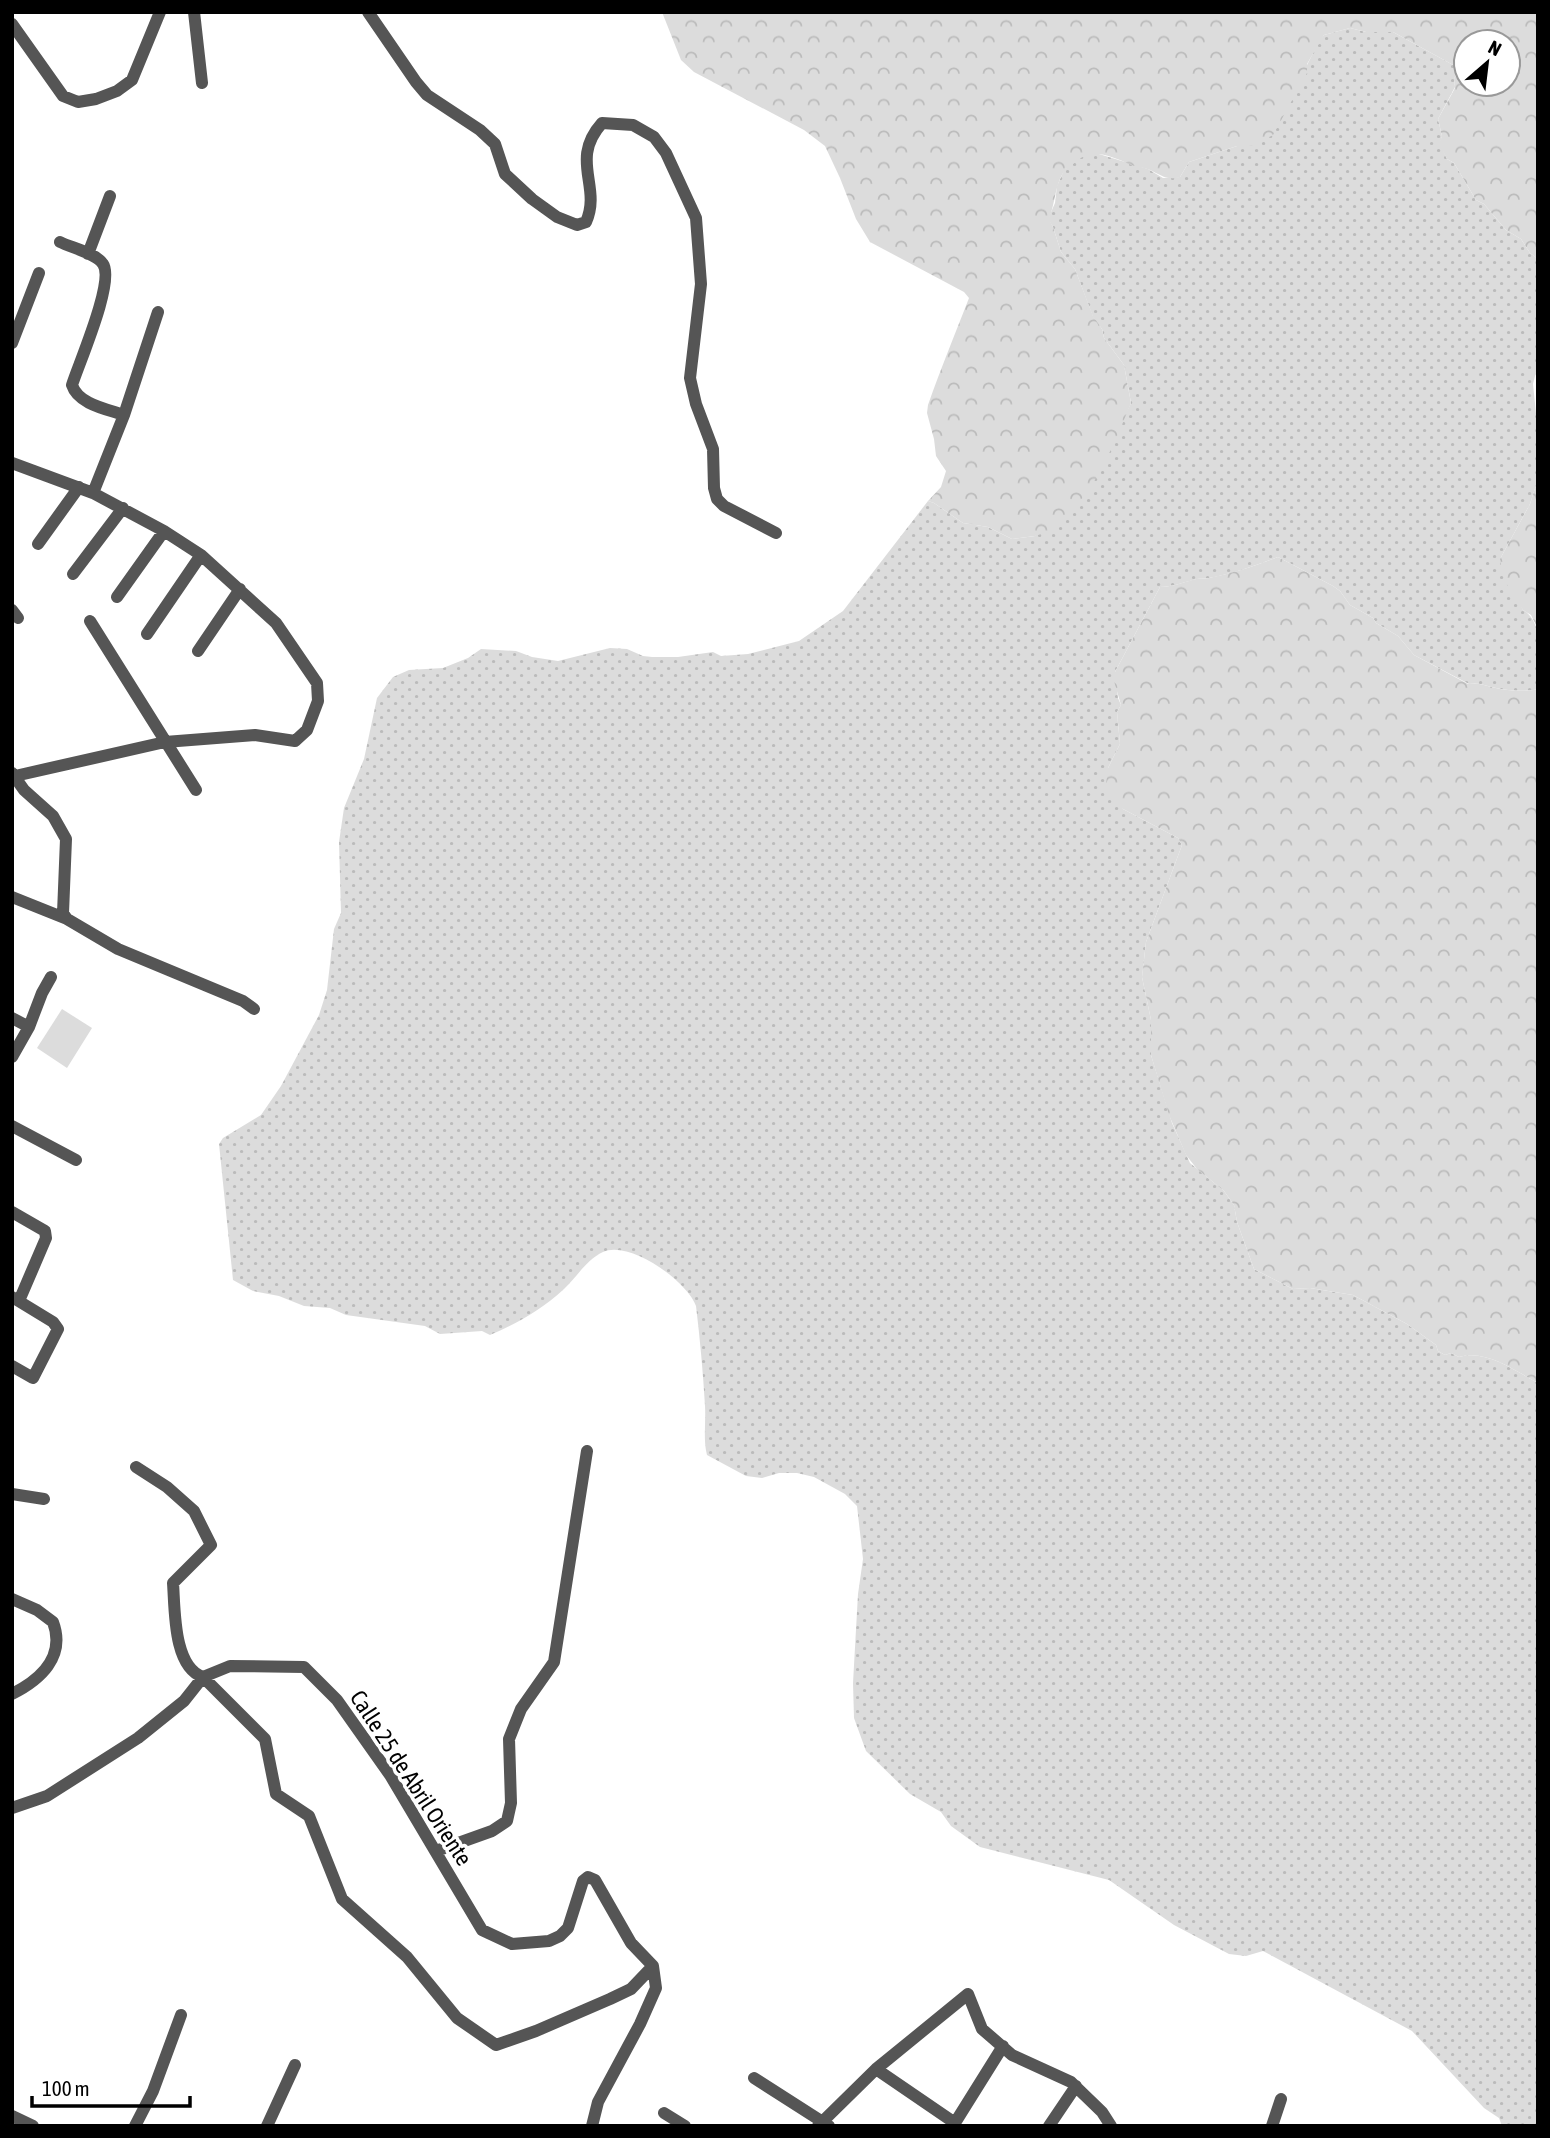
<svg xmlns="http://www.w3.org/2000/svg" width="1550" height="2138" font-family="'Asap Condensed',sans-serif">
	<defs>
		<pattern id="grass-dots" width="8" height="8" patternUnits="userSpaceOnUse" patternTransform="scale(1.75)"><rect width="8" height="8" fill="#dcdcdc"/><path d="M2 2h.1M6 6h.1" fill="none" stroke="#bbb" stroke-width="1.8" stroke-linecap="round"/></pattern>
		<pattern id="forest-crowns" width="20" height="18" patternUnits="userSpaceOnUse" patternTransform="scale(1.75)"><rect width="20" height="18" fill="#dcdcdc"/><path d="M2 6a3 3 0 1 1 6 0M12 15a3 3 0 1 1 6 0" fill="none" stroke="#bbb"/></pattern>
	</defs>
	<rect width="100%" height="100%" fill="#fff"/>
	<path fill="url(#grass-dots)" d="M1350,28L1366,32H1393L1455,66L1458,71L1454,79L1455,87L1438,119L1442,136L1440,144L1447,159L1454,163L1476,200L1484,204L1506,230L1521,239L1530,253L1538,259V364L1533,384L1538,433V479L1530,504L1500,559L1523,610C1546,623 1538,666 1538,689C1526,692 1509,691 1496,688C1487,686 1478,682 1469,684L1414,655L1398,636L1376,623L1373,618L1350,605L1340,591L1333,586L1278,557C1257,565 1232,574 1209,578C1204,579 1198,578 1193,580C1182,583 1171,587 1160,587L1115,672L1118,698L1121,705L1117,712L1120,744L1108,768L1123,809L1178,838L1182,845L1146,942L1142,977L1151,1020V1055L1172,1123L1190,1163L1224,1191L1234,1205L1237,1222L1254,1269L1293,1289L1310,1288L1353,1295L1407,1324L1436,1345L1438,1351L1445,1355L1451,1353L1459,1357C1486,1349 1515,1371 1538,1383V2126H1502L1499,2118L1484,2108L1412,2031L1263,1951L1246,1956L1229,1954L1174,1925L1109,1880L980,1847L951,1826L941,1812L910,1794L866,1751L854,1718L853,1683L858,1594L863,1559L857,1506L845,1494L814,1477L797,1473H779L762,1478L746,1476L707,1455C703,1440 706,1422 705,1406C703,1372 700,1339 696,1306C687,1281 630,1240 603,1252C586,1260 577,1277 564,1289C541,1310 518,1323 490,1335L482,1331L440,1334L425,1326L346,1315L330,1308L304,1306L279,1296L253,1291L233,1280L219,1144L223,1138L261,1115L281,1086L319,1015L327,990L334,929L341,913L339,842L344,808L364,759L377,698L393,677L409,670L443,668L468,658L481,649L516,651L532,657L558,661L610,648L627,649L643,656L652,657H678L713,652L721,656L748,654L799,641L843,611L928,501L934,503L963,523L988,527L1012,539L1035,536L1123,419L1131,403L1124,365L1104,338L1102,329L1093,317L1075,269L1061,252L1053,227L1048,219L1055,203L1057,186L1064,170L1071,165L1076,158L1090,153L1099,154L1148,169L1163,178L1180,177L1189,162L1237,146H1252L1307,65L1319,41L1324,35Z"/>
	<path fill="url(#forest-crowns)" fill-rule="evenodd" d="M662,12H1538V259L1530,253L1521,239L1506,230L1484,204L1476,200L1454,163L1447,159L1439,144L1442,136L1438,119L1455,88L1454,79L1458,71L1455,66L1393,32H1366L1350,28L1324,35L1307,64V73L1273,135L1253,146H1237L1189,162L1180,177C1167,181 1161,175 1150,170C1143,167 1135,167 1129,164C1106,154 1089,147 1071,166C1064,172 1068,165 1063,173C1055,186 1055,204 1049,219L1053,227L1061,252L1075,269L1093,316L1102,329L1104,338L1124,365L1131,403L1114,444L1089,491L1053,530L1035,536L1012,539L988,527L963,523L934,503L928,501L941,487L946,471L936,456L934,439L927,413L928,405C941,368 955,334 969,298L964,292L870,242L856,219L840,178L825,146L804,130L694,72L681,60ZM1466,42H1508V84H1466Z
		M1538,479V629L1531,615L1523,610L1509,589L1502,573L1500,559L1530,504Z
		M1278,557L1333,586L1340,591L1350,605L1373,618L1376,623L1398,636L1414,655L1468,684C1478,682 1487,686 1496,688C1508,691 1526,692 1538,689V1383C1515,1371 1486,1349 1459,1357L1451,1353L1445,1355L1438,1351L1436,1345L1407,1324L1353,1295L1310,1288L1293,1289L1254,1269L1237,1222L1234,1205L1224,1191L1197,1169L1186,1155L1169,1115L1151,1055V1020L1142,977L1146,942L1182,845L1178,838L1123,809L1105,793L1108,768L1120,744L1117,712L1121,705L1114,681L1115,672L1160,587C1171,587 1182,583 1192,580C1198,578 1203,579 1209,578C1231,574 1258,565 1278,557Z"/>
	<path fill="#dcdcdc" d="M62,1009L92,1028L67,1068L37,1048Z"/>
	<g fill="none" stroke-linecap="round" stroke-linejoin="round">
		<path stroke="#555" stroke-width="12" d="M194,12L202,83
			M368,12L416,82L427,95L480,130L495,144L505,174L532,199L557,217L577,225L586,222C602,186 569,160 602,123L633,125L654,137L666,153L696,218L701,284L690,378L696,404L713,449L714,488L717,499L724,506L776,533
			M12,24L63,96L78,102L96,99L117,91L132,80L160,12
			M60,242C72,248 96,253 103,264C115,281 79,363 72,385C78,404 106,409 124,415
			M88,254L110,196
			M12,343L39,273
			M12,463L93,493L164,531L201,555L276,623L317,683L318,701L307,730L295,741L255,735L165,742L15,776
			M93,493L124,415L158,312
			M38,544L79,487
			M73,574L123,508
			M117,597L164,531
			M12,610L18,618
			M90,621L196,790
			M147,634L201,555
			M198,651L240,589
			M12,773L24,790L53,816L66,839L63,913L67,919
			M12,897L67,919L118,949L243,1001L254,1009
			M12,1018L29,1027
			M12,1057L29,1027L42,993L51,977
			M12,1126L76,1160
			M12,1212L45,1231L46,1238L19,1301
			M12,1297L53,1322L58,1329L33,1378L12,1366
			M136,1467L167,1487L194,1511L211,1545L173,1583C175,1609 173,1667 203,1677L265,1739L276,1794L309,1816L342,1899L407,1957L457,2018L496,2045L536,2031L610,1999L631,1989L653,1966
			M12,1494L44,1499
			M12,1599L37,1610L53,1622C66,1657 40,1680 12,1694
			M12,1808L47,1796L138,1738L184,1701L203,1677L230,1666L304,1667L337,1700L390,1775L482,1930L512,1944L549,1941L560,1936L568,1928L583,1881L588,1877L595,1880L631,1943L653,1966L656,1988L640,2024L598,2102L592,2126
			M436,1851L492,1831L507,1821L511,1803L509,1739L521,1709L554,1662L587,1451
			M876,2069L955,2123
			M754,2078L829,2126
			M664,2113L685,2126
			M12,2116L33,2126
			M135,2126L153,2091L181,2015
			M267,2126L295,2065
			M818,2126L876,2069L968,1994L982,2029L1012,2055L1071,2082L1102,2112L1111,2126
			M953,2126L1003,2046
			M1049,2126L1076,2086
			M1272,2126L1281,2099"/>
	</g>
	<g text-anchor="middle" stroke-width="7" stroke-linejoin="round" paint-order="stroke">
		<g font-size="23" fill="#000" stroke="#fff">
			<text transform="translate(411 1778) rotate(57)" y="8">Calle 25 de Abril Oriente</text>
		</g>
	</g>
	<rect width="1550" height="2138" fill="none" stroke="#000000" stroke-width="28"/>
	<g transform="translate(1487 63) rotate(28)"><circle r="33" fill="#ffffff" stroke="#999999" stroke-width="2"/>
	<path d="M0-5L12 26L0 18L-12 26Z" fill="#000000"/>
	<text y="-10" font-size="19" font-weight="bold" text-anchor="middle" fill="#000000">N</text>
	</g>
	<path d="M32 2096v10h158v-10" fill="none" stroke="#000000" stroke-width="3.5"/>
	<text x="42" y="2096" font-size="21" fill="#000000" stroke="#ffffff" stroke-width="5" paint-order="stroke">100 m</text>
</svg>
